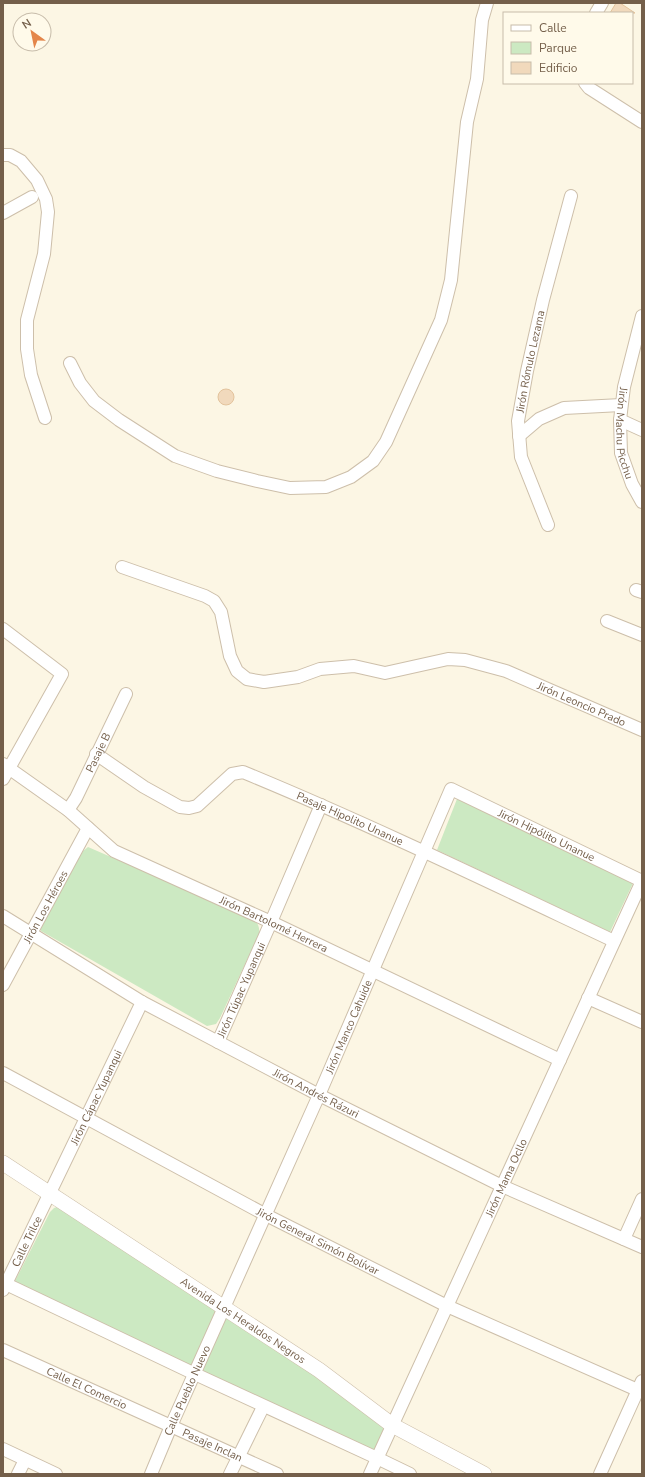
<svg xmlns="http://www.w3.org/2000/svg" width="645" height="1477" font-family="'Nunito Sans',sans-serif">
	<rect width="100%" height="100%" fill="#fcf6e4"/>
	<path fill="#cce9c2" d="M457,799L634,881L610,932L437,850Z
		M88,847L254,919C258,924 260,927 259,934L220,1018L216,1024L207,1026L41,931L40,924L83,851Z
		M60,1206L221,1310L193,1371L13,1285L50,1212L54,1208Z
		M227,1313L386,1425L374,1454L199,1374Z"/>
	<path fill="#f1d9bc" stroke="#e3c39c" d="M616,3H620L635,13H610Z
		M218 397a8 8 0 1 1 16 0a8 8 0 1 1-16 0Z"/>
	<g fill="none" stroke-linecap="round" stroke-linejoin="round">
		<defs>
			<g id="minor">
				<path d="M596,13L602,3"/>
				<path d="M585,83L589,88L642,122"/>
				<path d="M3,155H10L21,161L37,180L46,199L48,212L44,254L27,320V349L31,375L45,418"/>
				<path d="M3,213L32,197"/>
				<path id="s1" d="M642,316L624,387L620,420L621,453L632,484L642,502"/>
				<path d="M70,363L80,383L94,401L119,420L175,456L217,471L257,481L290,488L326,487L351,477L373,461L386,442L441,320L451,280L467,122L477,79L482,20L487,3"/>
				<path d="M620,420L642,430"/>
				<path d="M519,436L539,419L564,408L621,405"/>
				<path id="s2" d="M548,525L521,457L518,421L527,371L543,300L571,196"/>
				<path id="s3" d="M122,567L205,596L214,601L221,612L230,656L237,671L247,679L264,682L298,677L320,669L354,666L385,673L448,659L465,660L506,671L642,730"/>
				<path d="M636,590L642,592"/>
				<path d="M607,621L642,635"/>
				<path d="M3,629L62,674L3,779"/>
				<path id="s4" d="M96,754L144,787L180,807L189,808L197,806L232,774L243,772C369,824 491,883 614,941"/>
				<path id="s5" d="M3,764L68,810L114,851L271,922L560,1060"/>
				<path id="s6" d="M68,810L76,798L126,694"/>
				<path id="s7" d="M3,916L142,1002L319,1095L502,1186L642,1247"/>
				<path id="s8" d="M3,985L88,828"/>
				<path d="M588,998L642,1022"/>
				<path id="s9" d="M218,1042L271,922L321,805"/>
				<path id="s10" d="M3,1073L266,1215L447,1306L642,1392"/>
				<path d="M624,1239L642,1199"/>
				<path d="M6,1284L195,1374L377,1458L410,1474"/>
				<path id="s11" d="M3,1290L142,1002"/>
				<path id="s12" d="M3,1350L277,1474"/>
				<path d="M3,1449L56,1474"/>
				<path d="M18,1474L25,1460"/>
				<path id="s13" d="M151,1474L171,1426L319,1095L451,789L642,881"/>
				<path d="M230,1474L263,1407"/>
				<path id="s14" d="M370,1474L642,881"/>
				<path d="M600,1474L642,1381"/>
			</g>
			<g id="tertiary">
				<path id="s15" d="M3,1163L319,1370L392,1425L484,1474"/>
			</g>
		</defs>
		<use href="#minor" stroke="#cdbfaa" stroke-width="14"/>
		<use href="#tertiary" stroke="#cdbfaa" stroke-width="16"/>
		<use href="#minor" stroke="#fff" stroke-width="12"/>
		<use href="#tertiary" stroke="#fff" stroke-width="15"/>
	</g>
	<g text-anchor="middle" stroke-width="4" stroke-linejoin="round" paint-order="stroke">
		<g font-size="11" fill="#745f4a" stroke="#fffaea">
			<text dy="4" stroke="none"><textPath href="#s2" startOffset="170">Jirón Rómulo Lezama</textPath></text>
			<text dy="4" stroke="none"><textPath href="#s1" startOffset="120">Jirón Machu Picchu</textPath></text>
			<text dy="4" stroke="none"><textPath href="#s3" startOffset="533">Jirón Leoncio Prado</textPath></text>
			<text dy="4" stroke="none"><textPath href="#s6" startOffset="65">Pasaje B</textPath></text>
			<text dy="4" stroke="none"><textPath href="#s4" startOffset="292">Pasaje Hipolito Unanue</textPath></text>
			<text dy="4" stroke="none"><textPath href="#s13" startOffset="854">Jirón Hipólito Unanue</textPath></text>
			<text dy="4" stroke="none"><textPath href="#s8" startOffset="89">Jirón Los Héroes</textPath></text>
			<text dy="4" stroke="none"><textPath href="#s5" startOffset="317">Jirón Bartolomé Herrera</textPath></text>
			<text dy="4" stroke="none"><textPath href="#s9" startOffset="57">Jirón Túpac Yupanqui</textPath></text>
			<text dy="4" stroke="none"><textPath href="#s13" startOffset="489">Jirón Manco Cahuide</textPath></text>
			<text dy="4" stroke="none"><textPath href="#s7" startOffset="360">Jirón Andrés Rázuri</textPath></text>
			<text dy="4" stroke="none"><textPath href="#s11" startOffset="214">Jirón Cápac Yupanqui</textPath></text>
			<text dy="4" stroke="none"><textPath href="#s14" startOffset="326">Jirón Mama Ocllo</textPath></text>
			<text dy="4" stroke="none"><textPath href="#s11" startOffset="54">Calle Trilce</textPath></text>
			<text dy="4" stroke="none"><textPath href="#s10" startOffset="357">Jirón General Simón Bolívar</textPath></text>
			<text dy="4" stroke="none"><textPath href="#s15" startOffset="287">Avenida Los Heraldos Negros</textPath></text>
			<text dy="4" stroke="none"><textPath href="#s12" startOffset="92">Calle El Comercio</textPath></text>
			<text dy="4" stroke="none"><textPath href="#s13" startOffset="91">Calle Pueblo Nuevo</textPath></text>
			<text dy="4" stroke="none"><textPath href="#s12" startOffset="230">Pasaje Inclan</textPath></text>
		</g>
	</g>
	<rect width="645" height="1477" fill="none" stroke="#745f4a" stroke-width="8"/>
	<rect x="503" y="12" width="130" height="72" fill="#fffaea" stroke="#c7bcaa"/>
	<rect x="511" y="25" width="20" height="6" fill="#ffffff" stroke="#c7bcaa"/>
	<text x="539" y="32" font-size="12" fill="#745f4a">Calle</text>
	<rect x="511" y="42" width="20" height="12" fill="#cce9c2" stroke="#c7bcaa"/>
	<text x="539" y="52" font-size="12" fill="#745f4a">Parque</text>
	<rect x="511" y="62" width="20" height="12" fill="#f1d9bc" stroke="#c7bcaa"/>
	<text x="539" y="72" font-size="12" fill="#745f4a">Edificio</text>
	<g transform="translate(32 32) rotate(327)"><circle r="19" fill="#fffaea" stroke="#c7bcaa"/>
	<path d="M0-3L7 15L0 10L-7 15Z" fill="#e4864a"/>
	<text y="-6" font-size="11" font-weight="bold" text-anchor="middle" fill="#745f4a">N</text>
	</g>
</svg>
